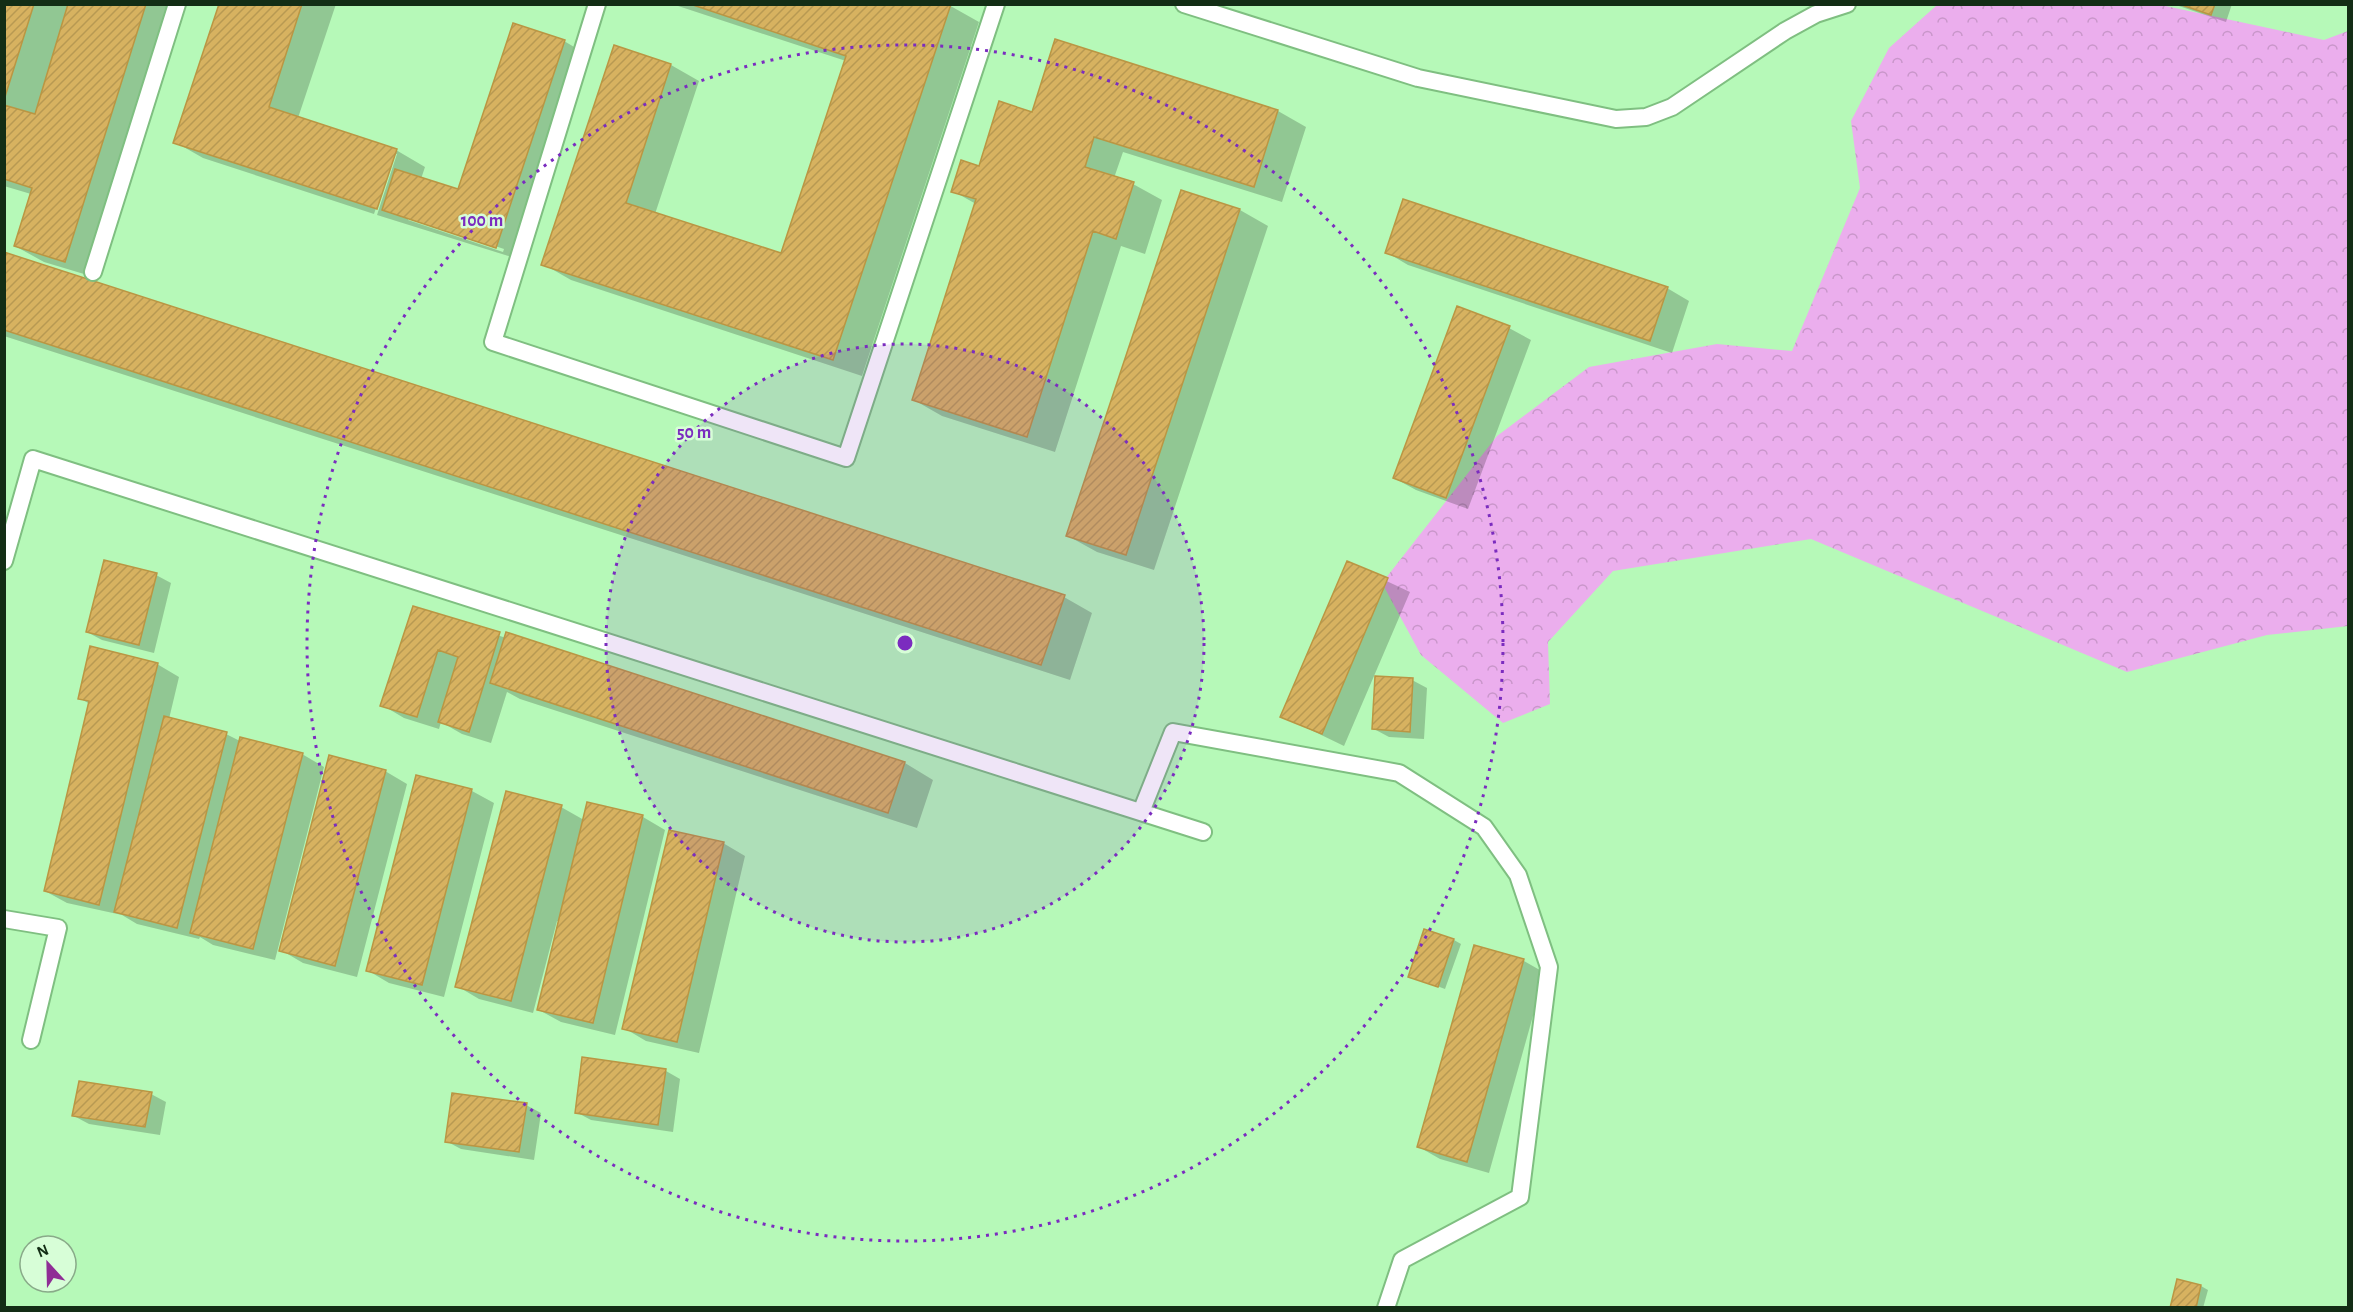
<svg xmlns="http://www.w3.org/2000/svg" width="2353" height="1312" font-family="'Alegreya Sans',sans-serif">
	<defs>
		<pattern id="forest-crowns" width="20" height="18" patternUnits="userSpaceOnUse" patternTransform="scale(1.5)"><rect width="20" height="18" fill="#ebaeed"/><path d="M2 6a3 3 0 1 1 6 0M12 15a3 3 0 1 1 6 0" fill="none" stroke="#c996ca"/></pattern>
		<pattern id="building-hatch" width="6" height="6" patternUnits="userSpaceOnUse" patternTransform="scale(1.5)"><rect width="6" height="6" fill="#d7b260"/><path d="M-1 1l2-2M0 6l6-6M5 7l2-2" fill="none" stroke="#b89952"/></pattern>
	</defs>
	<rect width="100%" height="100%" fill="#b6f9b8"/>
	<path fill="url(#forest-crowns)" d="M1937,5H2161L2324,40L2348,31V626L2267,635L2127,672L1811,539L1613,571L1548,642L1550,704L1503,723L1421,655L1382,583L1497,436L1589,367L1717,344L1792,351L1860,188L1851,121L1889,48Z"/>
	<path fill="#0003" fill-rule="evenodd" d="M4,4H179L94,277L44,262L15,246L31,194L4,186Z
		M220,4H336L298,118L396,150L425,167L421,179L459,191L564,41L586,54L518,259L377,215L397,154H394L374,214L203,158L175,142ZM408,217L504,249L503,252L408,220Z
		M672,4H947L979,22L862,376L571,280L543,264L615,47L671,65L699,81L655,214L782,255L846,61Z
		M2173,4H2232L2226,22Z
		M1056,41L1278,111L1306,127L1282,202L1123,152L1114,178L1133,184L1162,200L1145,254L1121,246L1055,452L942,416L914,400L976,204L953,191L1033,114Z
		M1182,192L1240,210L1268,226L1154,570L1097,552L1068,536Z
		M1386,252L1667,288L1689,301L1672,353L1408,265Z
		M4,254L1064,597L1092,613L1070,680L4,336Z
		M1457,308L1509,328L1531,340L1468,509L1416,490L1394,478Z
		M1348,563L1410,592L1344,746L1282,716Z
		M156,575L171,583L154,653L102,640L87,632Z
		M414,607L506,638L507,634L905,763L933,780L917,828L520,699L507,692L491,743L462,734L441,722L439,729L404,718L382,705Z
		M157,664L179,677L169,719L226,734L240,741L302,754L324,767L275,960L213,945L200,937L199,939L137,924L122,915L67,903L45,891L90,704L79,698Z
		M1412,680L1427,688L1424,739L1389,737L1374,729Z
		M385,771L407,784L357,977L303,963L281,950Z
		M417,777L472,791L494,803L444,997L389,983L367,970Z
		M588,804L643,817L665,830L615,1035L561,1022L539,1010L560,921H557L533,1013L479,999L457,986L561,807L584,820Z
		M723,843L745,856L699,1053L646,1041L624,1028Z
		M1454,940L1461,944L1445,989L1410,976Z
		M1524,961L1545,973L1489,1173L1440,1159L1419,1147Z
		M666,1071L680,1079L673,1132L591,1120L576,1112Z
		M151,1094L166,1102L160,1135L89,1124L74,1116Z
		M526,1105L541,1113L534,1160L461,1149L446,1141Z
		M2201,1286L2208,1290L2203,1308H2172Z"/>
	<path fill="url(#building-hatch)" stroke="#ba9643" stroke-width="1.5" d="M4,4H34L4,100Z
		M68,4H146L65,262L14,246L32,188L4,179V105L35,114Z
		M219,4H302L269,107L397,149L377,209L173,143Z
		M690,4H951L833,360L541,265L614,45L671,64L626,203L781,253L846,56Z
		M2179,4H2215L2211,15Z
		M513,23L565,40L496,248L382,210L395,169L458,189Z
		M1055,39L1278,110L1254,187L1094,137L1085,167L1134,182L1116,239L1093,231L1027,437L912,400L976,199L951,192L961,160L979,166L999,101L1032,112Z
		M1181,190L1240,209L1126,555L1066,536Z
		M1403,199L1668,287L1650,341L1385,253Z
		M4,252L1065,595L1041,665L4,330Z
		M1457,306L1510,326L1446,498L1393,478Z
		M104,560L157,573L139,645L86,632Z
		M1347,561L1388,578L1322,734L1280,717Z
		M413,606L500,632L469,732L438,722L458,657L438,650L417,717L380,706Z
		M506,632L905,762L888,813L490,683Z
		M90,646L158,663L99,905L44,891L89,701L78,699Z
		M1375,676L1413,678L1410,732L1372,729Z
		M164,716L227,732L177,928L114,912Z
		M240,737L303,753L253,949L190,933Z
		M329,755L386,770L335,966L279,951Z
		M416,775L472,789L422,985L366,971Z
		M506,791L562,805L511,1001L455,987Z
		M587,802L643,815L593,1023L537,1010Z
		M669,830L724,842L677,1042L622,1029Z
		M1424,929L1454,939L1438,987L1408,977Z
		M1474,945L1524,959L1467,1162L1417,1147Z
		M582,1057L666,1069L658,1125L575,1113Z
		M79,1081L152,1092L145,1127L72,1116Z
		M452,1093L527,1103L519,1152L445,1142Z
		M2177,1279L2201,1285L2196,1308H2170Z"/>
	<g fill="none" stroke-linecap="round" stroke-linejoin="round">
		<defs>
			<path id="lane" d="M597,4L493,342L846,458L996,4
				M1184,4L1418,78L1616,119L1646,117L1672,107L1785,31L1816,14L1847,4
				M93,272L177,4
				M4,561L33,459L1203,832
				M1141,812L1173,732L1399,773L1484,827L1518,875L1549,967L1520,1197L1402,1260L1386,1308
				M4,919L58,928L31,1040"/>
		</defs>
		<use href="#lane" stroke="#7fbf81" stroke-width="20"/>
		<use href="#lane" stroke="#fff" stroke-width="16"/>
	</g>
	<circle cx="905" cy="643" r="299" fill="#7b2cbf" fill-opacity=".12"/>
	<g fill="none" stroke="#7b2cbf" stroke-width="3" stroke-dasharray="3 6">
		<circle cx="905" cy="643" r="299"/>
		<circle cx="905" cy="643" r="598"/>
	</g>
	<circle cx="905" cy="643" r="9" fill="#7b2cbf" stroke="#d7fed7" stroke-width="3"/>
	<g font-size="18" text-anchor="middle" font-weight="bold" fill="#7b2cbf" stroke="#d7fed7" stroke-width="5" stroke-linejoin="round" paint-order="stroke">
		<text x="482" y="226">100 m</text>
		<text x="694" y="438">50 m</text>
	</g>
	<rect width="2353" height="1312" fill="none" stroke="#132d15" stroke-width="12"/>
	<g transform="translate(48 1264) rotate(338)"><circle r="28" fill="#d7fed7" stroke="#89aa89" stroke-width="1.5"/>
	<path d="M0-4.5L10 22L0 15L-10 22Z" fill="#8f2d95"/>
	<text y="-9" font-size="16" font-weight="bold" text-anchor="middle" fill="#132d15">N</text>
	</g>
</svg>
